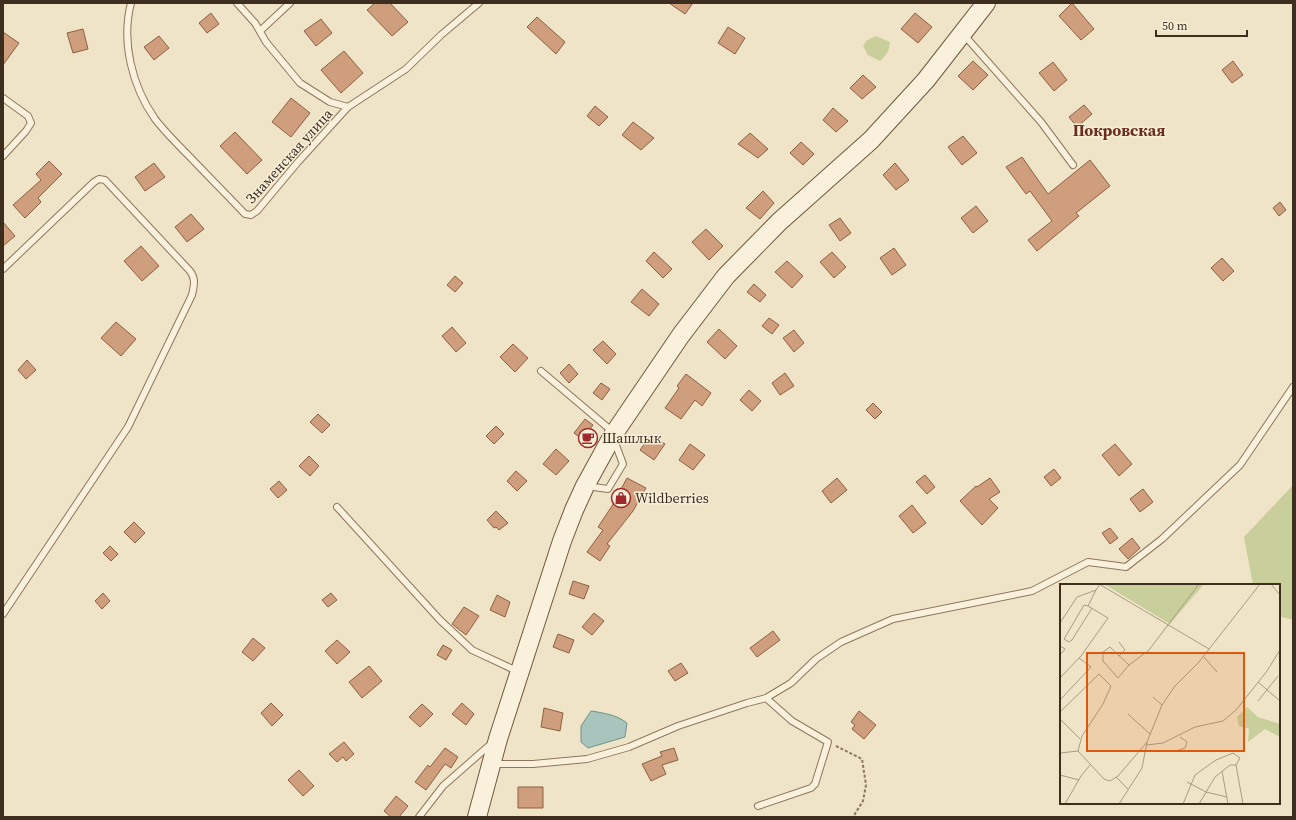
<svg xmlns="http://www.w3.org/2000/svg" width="1296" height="820" font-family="'Source Serif 4',serif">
	<rect width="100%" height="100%" fill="#f0e4c8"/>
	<path fill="#c9cf9b" d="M876,36L890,42C889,51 887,55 880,61L868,55L863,46L866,41Z
		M1293,485V620L1279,616V585H1253L1244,537Z"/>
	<path fill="#a9c4bc" stroke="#6f938a" d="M591,711C604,713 617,715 627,723L625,737L588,748L581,742V726Z"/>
	<path fill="#cf9f7d" stroke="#8d5f41" d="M375,3H390L408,22L392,36L367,10Z
		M669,3H693L685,14Z
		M1072,3L1094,29L1081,40L1059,16Z
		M211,13L219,24L207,33L199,23Z
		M915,13L932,27L918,43L901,29Z
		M537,17L565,42L556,54L527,27Z
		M321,19L332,33L316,46L304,31Z
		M728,27L745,38L735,54L718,43Z
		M83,29L88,49L73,53L67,33Z
		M3,32L19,43L3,65Z
		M159,36L169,48L154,60L144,47Z
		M344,51L363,73L341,93L321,70Z
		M973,61L988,75L973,90L958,76Z
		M1233,61L1243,75L1232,83L1222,70Z
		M1053,62L1067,80L1054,91L1039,73Z
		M863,75L876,87L862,99L850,88Z
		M291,98L310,113L291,137L272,122Z
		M1084,105L1092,114L1077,127L1069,117Z
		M595,106L608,117L599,126L587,116Z
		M833,108L848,121L836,132L823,120Z
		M633,122L654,138L641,150L622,135Z
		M235,132L262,160L247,174L220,146Z
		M750,133L768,149L758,158L738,144Z
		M963,136L977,153L962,165L948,147Z
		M801,142L814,154L803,165L790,153Z
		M1022,157L1048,194L1090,160L1110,186L1076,213L1079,216L1037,251L1028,240L1052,221L1030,191L1026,194L1006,167Z
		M49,161L62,174L38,198L41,202L25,218L13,205L41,180L36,174Z
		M154,163L165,177L145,191L135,177Z
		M895,163L909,180L896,190L883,175Z
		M763,191L774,203L760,219L746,208Z
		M1280,202L1286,210L1279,216L1273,208Z
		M976,206L988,221L973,233L961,218Z
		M191,214L204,229L187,242L175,227Z
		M840,218L851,233L840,241L829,225Z
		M3,222L15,236L3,246Z
		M706,229L723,246L709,260L692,242Z
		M141,246L159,266L142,281L124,261Z
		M894,248L906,265L892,275L880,258Z
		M654,252L672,269L663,278L646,261Z
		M832,252L846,267L834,278L820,262Z
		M1222,258L1234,271L1223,281L1211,268Z
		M787,261L803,276L792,288L775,272Z
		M455,276L463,283L455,292L447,285Z
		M754,284L766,295L760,302L747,292Z
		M642,289L659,304L649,316L631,302Z
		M769,318L779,325L772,334L762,326Z
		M116,322L136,339L121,356L101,338Z
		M452,327L466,343L456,352L442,336Z
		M719,329L737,346L725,359L707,342Z
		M794,330L804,343L794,352L783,338Z
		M603,341L616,354L607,364L593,350Z
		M513,344L528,358L515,372L500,357Z
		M27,360L36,370L26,379L18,370Z
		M569,364L578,374L569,383L560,373Z
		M785,373L794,386L780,395L772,383Z
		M686,374L711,393L702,406L695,400L681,419L665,408L679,388L677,386Z
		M601,383L610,389L602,400L593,393Z
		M749,390L761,401L752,411L740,400Z
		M873,403L882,412L875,419L866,410Z
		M318,414L330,425L322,433L310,422Z
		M585,419L593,425L582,439L574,433Z
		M496,426L504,434L494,444L486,436Z
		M651,435L665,444L654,460L640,450Z
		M690,444L705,455L693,470L679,460Z
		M1115,444L1132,464L1119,476L1102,455Z
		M556,449L569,461L556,475L543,464Z
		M309,456L319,466L310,476L299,466Z
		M1054,469L1061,478L1051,486L1044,477Z
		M516,471L527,481L517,491L507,481Z
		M925,475L935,487L927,494L916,482Z
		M627,478L646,488L633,511L607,544L610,546L600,561L587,552L603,530L598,527L612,506Z
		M837,478L847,490L831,503L822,491Z
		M990,478L1000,492L989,499L998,508L982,525L960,501L976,486L977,487Z
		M279,481L287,490L278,498L270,489Z
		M1143,489L1153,502L1140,512L1130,499Z
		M912,505L926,523L913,533L899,516Z
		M496,511L508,523L499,530L496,527L494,528L487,520Z
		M134,522L145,533L135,543L124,532Z
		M1110,528L1118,538L1110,544L1102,533Z
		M1132,538L1140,548L1128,559L1119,549Z
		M110,546L118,554L111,561L103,553Z
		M573,581L589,586L584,599L569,594Z
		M103,593L110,601L102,609L95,601Z
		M331,593L337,600L328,607L322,600Z
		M497,595L510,602L505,617L490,610Z
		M464,607L479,616L466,635L452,624Z
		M594,613L604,621L592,635L582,627Z
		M773,631L780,640L757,657L750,648Z
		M558,634L574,640L569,653L553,647Z
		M253,638L265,648L253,661L242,652Z
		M337,640L350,652L337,664L325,651Z
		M443,645L452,650L446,660L437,655Z
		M681,663L688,673L675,681L668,671Z
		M369,666L382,681L362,698L349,682Z
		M271,703L283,715L272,726L261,713Z
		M462,703L474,714L466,725L452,714Z
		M422,704L433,714L420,727L409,717Z
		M544,708L563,713L560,731L541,727Z
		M859,711L876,725L864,739L852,729L855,725L851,722Z
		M344,742L354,754L346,761L343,757L337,762L329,754Z
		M445,748L458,757L451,768L445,764L426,790L415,782L428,765L430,767Z
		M674,748L678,760L662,765L666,774L651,781L642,764L662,756L660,752Z
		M299,770L314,786L303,796L288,780Z
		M518,787H543V808H518Z
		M396,796L408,806L399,817H391L384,811Z"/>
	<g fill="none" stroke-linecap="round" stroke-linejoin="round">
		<defs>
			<path id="lane" d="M131,3C121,42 132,86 155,119C165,132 178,145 190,157C208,176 227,195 245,214L251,215L257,211L298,162L348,107L330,102L300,83L266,42L255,23L237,3
				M260,31L290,3
				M964,35L1041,122L1073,165
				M3,98L28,116L31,123L26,131L3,156
				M348,107L406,69L441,35L479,3
				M3,269L94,182L99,179L105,180L190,271C196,279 194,285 192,295L128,427L3,614
				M541,371L613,432
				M586,486L608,489L623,464L614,440
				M337,507L440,620L472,650L519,672
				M494,764H533L587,759L629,747L678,726L747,703L766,698L791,683L816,659L841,642L893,619L1032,591L1088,562L1126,567L1162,539L1240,465L1293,387
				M758,806L811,788L815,784L828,742L792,721L766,698
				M419,817L443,786L492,743"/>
			<path id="secondary" d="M477,817L498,739L562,541L574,510L585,486L613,435L681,335L726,276L779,222L871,140L926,80L986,3"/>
		</defs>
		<use href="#lane" stroke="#8d765c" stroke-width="8"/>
		<use href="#secondary" stroke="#6f573f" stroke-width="20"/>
		<path stroke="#8d765c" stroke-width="2" stroke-dasharray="3 2" stroke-linecap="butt" d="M836,746L862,759L866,785L863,801L853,817"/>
		<use href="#lane" stroke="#faf1dc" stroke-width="6"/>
		<use href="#secondary" stroke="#faf1dc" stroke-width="18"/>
	</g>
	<defs>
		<symbol id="cafe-ring" viewBox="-11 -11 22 22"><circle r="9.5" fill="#f7eed8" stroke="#9e2a2b" stroke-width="1.5"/><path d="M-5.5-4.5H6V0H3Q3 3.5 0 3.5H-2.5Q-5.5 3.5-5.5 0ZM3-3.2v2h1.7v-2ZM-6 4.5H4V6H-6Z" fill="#9e2a2b"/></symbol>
		<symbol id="shop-ring" viewBox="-11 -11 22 22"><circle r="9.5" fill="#f7eed8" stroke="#9e2a2b" stroke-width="1.5"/><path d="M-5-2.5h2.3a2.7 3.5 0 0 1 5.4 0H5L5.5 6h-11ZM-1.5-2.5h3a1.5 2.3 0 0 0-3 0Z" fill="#9e2a2b"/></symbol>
	</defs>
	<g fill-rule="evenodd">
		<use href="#cafe-ring" x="577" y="427" width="22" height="22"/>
		<use href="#shop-ring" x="610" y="487" width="22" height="22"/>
	</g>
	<g text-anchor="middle" stroke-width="3" stroke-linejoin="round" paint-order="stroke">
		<g font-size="14" fill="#3d2e20" stroke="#f7eed8">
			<text transform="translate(289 156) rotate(-48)" y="5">Знаменская улица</text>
		</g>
		<g font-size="14" fill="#3d2e20" stroke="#f7eed8" text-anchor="start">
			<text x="602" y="443">Шашлык</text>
			<text x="635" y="503">Wildberries</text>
		</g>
		<g font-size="16" font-weight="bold" fill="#6b2e1e" stroke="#f7eed8">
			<text x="1119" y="136">Покровская</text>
		</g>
	</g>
	<g transform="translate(1060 584)">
		<rect width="220" height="220" fill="#f0e4c8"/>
		<path d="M44,0H144L110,40ZM187,123L198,133L220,140V153L205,145L188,158L189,145L179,142L177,133Z" fill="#c9cf9b"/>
		<path fill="none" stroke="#a89b85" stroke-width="1" d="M39,0L149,65M211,0L220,11M28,22L24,21L4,55L9,58L12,56L32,24M0,39L17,13L36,6L40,0M59,58L65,66L59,72M0,62L5,65L0,71M50,63L69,81L58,94L43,77V68ZM144,73L157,88M69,81L89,66L139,0M0,94L21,72L48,34L28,22L36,6M198,98L220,117M93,113L102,121M0,116L31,83L19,74M198,117L218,92M0,128L39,90L51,102L43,120L22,152L18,167L0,169M68,130L90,150M0,135L20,155M87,161L103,159L135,143L163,137L177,125L207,87L220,66M119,166L125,164L127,158L120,153M18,167L44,195L50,197L58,192L87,158M176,181L183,220M162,187L168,220M0,191L19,196M56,193L68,205M127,198L146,208L167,213M5,220L21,192L30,181M59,220L82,184L87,158L102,121L115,102L139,78L200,0M123,220L135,191L156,176L173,169L180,174L176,181M139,220L155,193L170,181H176"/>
		<path fill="#df570d" fill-opacity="0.15" stroke="#df570d" stroke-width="2" d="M27,69H184V167H27Z"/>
		<rect width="220" height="220" fill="none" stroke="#3d2e20" stroke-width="2"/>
	</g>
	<rect width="1296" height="820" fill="none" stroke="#3d2e20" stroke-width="8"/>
	<path d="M1156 30v6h91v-6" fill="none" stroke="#3d2e20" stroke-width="2"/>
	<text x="1162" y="30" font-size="12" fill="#3d2e20" stroke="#f7eed8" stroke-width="3" paint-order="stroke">50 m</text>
</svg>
